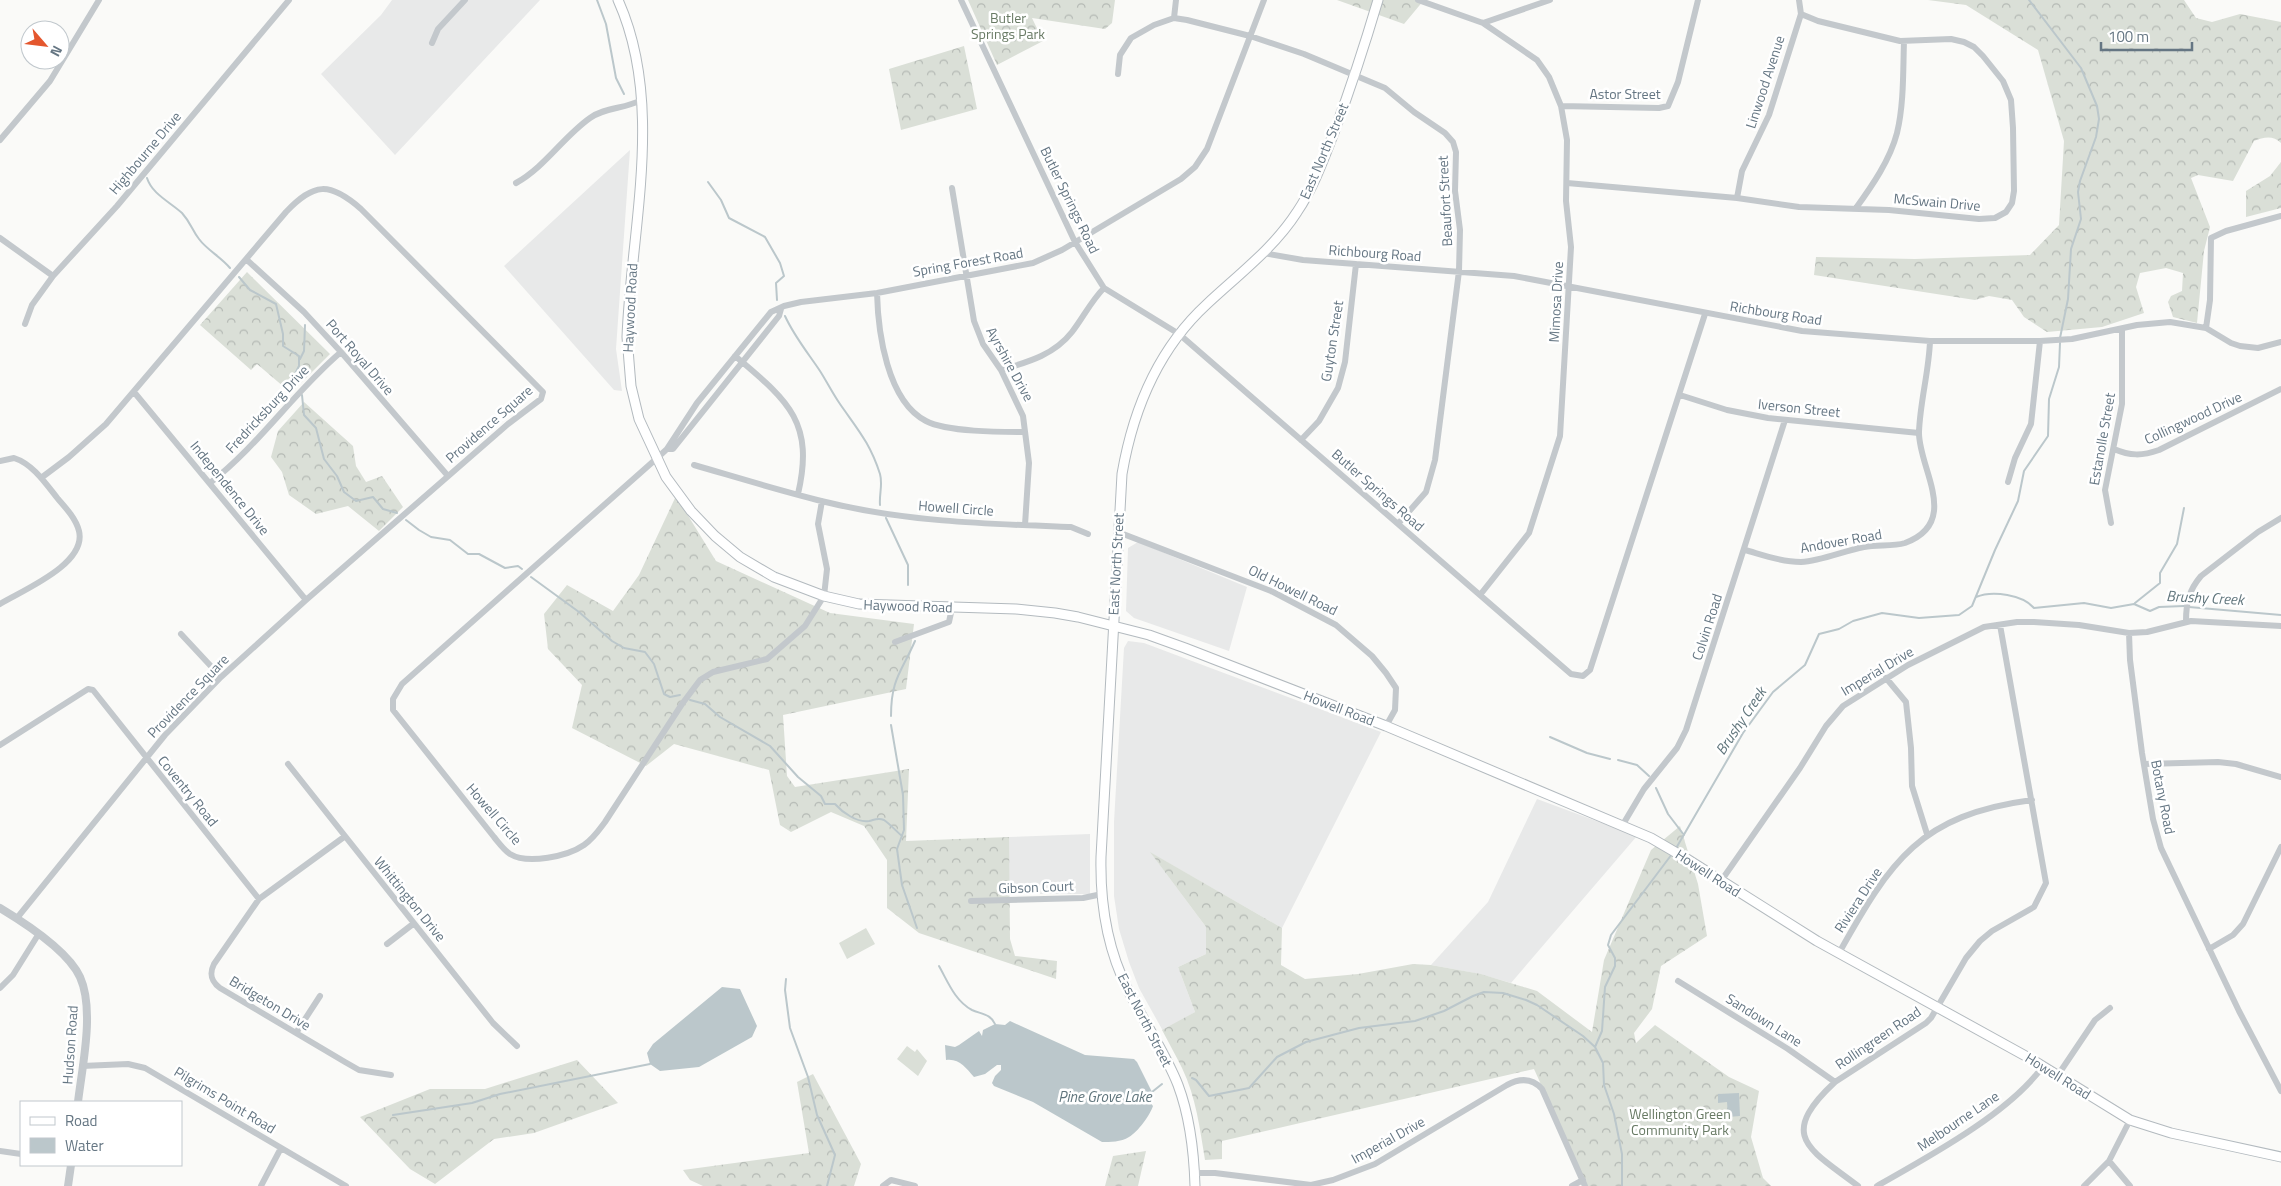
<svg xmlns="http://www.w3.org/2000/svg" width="2281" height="1186" font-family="'Titillium Web',sans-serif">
	<defs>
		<pattern id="forest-crowns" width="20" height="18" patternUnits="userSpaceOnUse" patternTransform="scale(1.25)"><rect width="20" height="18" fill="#dadfd7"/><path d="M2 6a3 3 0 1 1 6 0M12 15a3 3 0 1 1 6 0" fill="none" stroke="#b4b9b4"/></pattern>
	</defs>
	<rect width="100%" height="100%" fill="#fafaf8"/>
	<path fill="#e8e9e9" d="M392,0H540L395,155L321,74L381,15Z
		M630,150L616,349L622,391L614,390L504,266Z
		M1138,542L1247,587L1229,651L1134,618L1126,611L1128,548Z
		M1128,641L1144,643L1381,732L1282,928L1151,853L1206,927V954L1178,967L1195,1012L1163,1031L1139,988L1129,962L1119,929L1114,896V822L1124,648Z
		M1537,799L1637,836L1511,983L1480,974L1431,965L1488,902Z
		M1090,834V894H1009V837Z"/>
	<path fill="#dadfd7" d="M866,928L875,944L847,959L839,943Z
		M907,1046L915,1052L917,1049L927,1061L918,1076L897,1059Z"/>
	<path fill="url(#forest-crowns)" d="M968,0H1115L1112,23L1105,29L1032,18L1043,41L997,65Z
		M1337,0H1424L1404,24Z
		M1928,0H2184L2196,18L2212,22L2240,14L2281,22V143C2273,135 2264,137 2254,141L2233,181L2198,175L2191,178L2210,227L2204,251L2197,323L2173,317L2168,302L2171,296L2182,291L2183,273L2166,268L2140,273L2136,287L2144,313L2102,327L2047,332L2024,317L2012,300L1989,296L1975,300L1814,275L1816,257L1915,259L2030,255L2059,225L2064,141L2038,50L1966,5Z
		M964,46L977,109L901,130L889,69Z
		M2281,162V208L2246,217V191L2270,176Z
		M247,272L330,354L291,393L257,364L251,370L200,325Z
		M304,402L353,446L356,466L366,482L382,476L403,507L379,531L348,506L316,514L289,495L282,472L271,457L278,431Z
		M676,496L716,561L830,613L914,624L906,689L783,715L787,776L795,787L909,769L906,841L1009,837L1010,939L1015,956L1057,961L1056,979L919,933L887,908V860L864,826L831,812L791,832L780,825L769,770L674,744L646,766L572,728L582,685L548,649L544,614L567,585L613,611L639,575Z
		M1680,826L1698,884L1707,936L1661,966L1652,1009L1634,1033L1636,1043L1655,1025L1729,1077L1759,1091L1751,1137L1763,1178L1771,1186H1587L1534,1069L1222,1141V1159L1205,1160C1200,1129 1196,1097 1182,1068C1176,1056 1169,1043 1162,1030L1195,1012L1178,967L1206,954V927L1150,852L1282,928L1281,965L1305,979L1358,974L1413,964L1431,965L1481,974L1537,991L1592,1032L1604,960L1651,850Z
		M577,1060L618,1103L534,1133L494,1139L435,1184L410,1169L360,1117L430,1089H485Z
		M813,1074L861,1164L854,1186H703L690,1180L683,1170L809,1153L797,1082Z
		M1146,1151L1138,1186H1105L1113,1156Z"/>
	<path fill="#bbc7cb" d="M722,987L740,989L757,1026L752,1037L699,1067L660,1071L650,1064L647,1053L653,1044Z
		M1010,1021L1085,1055L1134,1059L1137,1062L1152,1092L1148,1100L1153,1106C1150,1115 1138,1132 1129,1137C1121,1142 1110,1142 1102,1142L1033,1102L994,1086L992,1083L995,1076L1001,1070V1065H997L985,1074L974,1077C966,1068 959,1058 946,1060L945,1045L955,1047L959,1045L979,1031L982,1036L983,1030L995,1024L1005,1025Z
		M1739,1093L1740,1116L1728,1117L1727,1102L1718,1103V1094Z"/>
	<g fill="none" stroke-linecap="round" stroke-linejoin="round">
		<path stroke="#bbc7cb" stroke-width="2" d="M597,0L606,24L616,78L624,94
			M2029,0L2081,68L2097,106L2099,119L2096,137L2080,181L2078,192L2081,219L2071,249L2068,299L2060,338
			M147,178C152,194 170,202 182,213C191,223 192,230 199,239C207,250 221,257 230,268
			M708,182L721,200L729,218L765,237L780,263L784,276L776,283L777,300
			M239,277L250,290L276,304L283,334V346L299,356V366L294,376L298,383
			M785,316C794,336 808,353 820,371C827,382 833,394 840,404C858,430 870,443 880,474C883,485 879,494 880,505
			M300,359L304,351L305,325
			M302,395L304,415L316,428L324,459L337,476L344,492L356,501L373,497L383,509L397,513
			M886,518L908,565V585
			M406,520L419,530L431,537L450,540L468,554H479L505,568L518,566L522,569
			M531,577L579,612L612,641L624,648L645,652L654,664L664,694L670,697L680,695
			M1976,597C1993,590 2023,595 2034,608L2084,603L2111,608L2134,604L2150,611L2159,607L2184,606
			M2135,603L2160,583V573L2177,544L2184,508
			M2189,607L2281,615
			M690,700L705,704L720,717L770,746L798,777L821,796L825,804H835C842,812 857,823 869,821C874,820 878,817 884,820C890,824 896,831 902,836
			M891,716C891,679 901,673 915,641
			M891,725L903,795L904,830L897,849L902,885L917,928
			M1550,737L1587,753L1610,759
			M1618,760L1637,765L1649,776
			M1656,788L1668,814L1684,835
			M1675,850L1743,733L1773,692L1805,665L1819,634L1839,629L1853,621L1882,613L1919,618L1959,615L1972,606L1995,550L2018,501L2024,471L2048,436L2049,399L2059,367L2060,343
			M939,966C948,982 955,1001 972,1010C981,1014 991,1014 995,1024
			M786,979L785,990L790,1028L808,1077L817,1115L835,1155L827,1186
			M1595,1047L1602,1031L1605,987L1615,966V958L1608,945L1611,935L1672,854
			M1192,1078L1196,1080L1209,1096L1249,1088L1277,1057L1306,1042L1359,1028L1415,1021L1444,1011L1473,996L1484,992L1503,993L1526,1000L1537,1005L1583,1036L1595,1047L1603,1063L1604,1085L1614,1114L1622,1154V1186
			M1152,1092L1162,1084
			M393,1115L472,1103L500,1094L650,1064"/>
		<defs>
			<path id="secondary" d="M618,0C665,104 631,228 627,337L631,386L639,419L666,477L691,511L715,536L740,557L774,577L824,596L859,604L1016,609L1055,613L1078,617L1149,635L1185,648L1386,726L1651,838L1687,859L1817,941L2031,1059L2130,1120L2171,1133L2281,1157
				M1195,1186C1194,1152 1190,1117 1178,1085C1165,1052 1144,1022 1128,990C1107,949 1100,904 1101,857L1122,474C1133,410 1158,349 1207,304C1238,275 1274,248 1297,212C1314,187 1324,158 1335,130C1351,87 1365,44 1378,0"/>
		</defs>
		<use href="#secondary" stroke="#b3babf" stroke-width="11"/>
		<path stroke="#c3c8cc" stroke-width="6" d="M961,0L1075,242L1104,288L1179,334L1571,674L1583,676L1590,670L1705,314
			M1418,0L1483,23L1550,0
			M1174,18L1176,0
			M432,43L438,29L465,0
			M1118,74L1120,55L1131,38L1154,25L1174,18L1187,20L1250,36L1304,54L1385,88L1414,112L1445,133L1453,142L1456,152L1455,191L1460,230L1459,271L1435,460L1426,492L1398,524
			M1561,106L1659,108L1668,106L1678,82L1698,0
			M0,140L50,81L99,0
			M516,183C545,167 563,137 590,118C605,107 625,109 641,100
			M1567,183L1737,198L1799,207L1889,210L1979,219L1995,218L2006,212L2012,203L2014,191L2013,128L2011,100L2003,81L1983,56L1974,47L1964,42L1951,39L1900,41L1818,21L1801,14
			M952,188L974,321L983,344L1001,370L1023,416L1029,463L1025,525
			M1737,198L1742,171L1769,115L1801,14L1799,0
			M1856,208C1872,186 1890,160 1897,133C1904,104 1903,71 1904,41
			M0,238L53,276
			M1263,253L1303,260L1514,276L1802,331L1930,341H2040L2072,339L2137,325L2170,322L2206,328L2231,343L2240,346L2258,348L2281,342
			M247,260L304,312L341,352L448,476
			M877,293C878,332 887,401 926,421C947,432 1000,432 1025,432
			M781,309L779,316L673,449H667L656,459L402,684L393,699V710L494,837C499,843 504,850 510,854C528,865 568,856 584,845C593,839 599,830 605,822L682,704L700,680L713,672L767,659L805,626L824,596L827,569L818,524L822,501
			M25,324L32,305L53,276L117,206L289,0
			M2206,328L2210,300L2211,238L2226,231L2281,216
			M735,356C787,400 815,421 798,494
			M1001,370C1028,362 1054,355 1072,332C1083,318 1091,301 1104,288
			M134,392L306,600
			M1680,395L1727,410L1768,418L1919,433
			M1301,440L1319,421L1338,388L1345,362L1356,264
			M667,449L697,403L771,312L784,306L801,302L877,293L1033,263L1062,250L1181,179L1195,167L1207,149L1264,0
			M2114,449C2130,456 2142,456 2159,450L2281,389
			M0,461L14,458C33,464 46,484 58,499C66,508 76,519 79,531C87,564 23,590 0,604
			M694,465C739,478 784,492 830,503C908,522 991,524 1071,527L1088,534
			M2008,482L2015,458L2031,424L2040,341
			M210,483C259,445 294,392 341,352
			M2111,523L2105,490L2122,404V329
			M1118,532L1271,591L1336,625L1372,656L1386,673L1396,688L1395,710L1386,726
			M1745,550C1763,555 1782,562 1801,562C1822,561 1843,551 1864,547C1877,544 1892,547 1905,543C1962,522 1918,468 1919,432C1920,402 1929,371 1930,341
			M1480,595L1529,533L1560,436L1571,247L1566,201L1567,140L1561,106L1549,77L1537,60L1483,23
			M2186,621C2186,603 2189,590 2201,576L2258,532L2281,518
			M2129,633L2130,660L2142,753L2153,819L2161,848L2239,1011L2281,1091
			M181,634L221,677
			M895,642L949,622L952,608
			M1886,678L1906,702L1911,748L1912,786L1927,834
			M0,745L88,689L93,690L259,899
			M288,764L493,1023L517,1046
			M2145,764L2218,762L2236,764L2281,777
			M1622,826L1644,789L1677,748L1686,730L1785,420
			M344,837L259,899L214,964C209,974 211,981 220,988L345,1062L359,1070L391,1075
			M1721,881L1800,768L1826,726L1843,706L1908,665L1984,627L2017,622H2034L2079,625L2129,633L2147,632L2191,621L2281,626
			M971,901L1083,898L1102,894
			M17,918L165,735L221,677L306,600L508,424L541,399L543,392L361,209C329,181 314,183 286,212L106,424L69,457L41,478
			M387,944L413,924
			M2209,949L2233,935L2243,924L2281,847
			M1839,953C1891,860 1920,815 2032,800
			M1678,981L1788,1049L1835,1082
			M0,988L13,975L38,935
			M296,1033L320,996
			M82,1066L128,1064L145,1068L346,1186
			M2058,1075L2095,1020L2110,1008
			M0,1151L21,1154
			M2109,1161L2130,1186
			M1195,1173H1215L1311,1185L1333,1180L1375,1164L1507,1085C1520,1078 1532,1078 1542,1089L1585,1186
			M261,1186L281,1148
			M883,1186L891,1180L915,1186
			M1572,1186L1583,1180
			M1858,1186C1810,1149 1776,1137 1835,1082L1926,1023L1931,1018L1966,958L1980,941L1992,931L2034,907L2046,883L2000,625
			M1877,1186C1928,1157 2010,1113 2043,1066
			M2084,1186L2109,1161L2130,1120"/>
		<path stroke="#c3c8cc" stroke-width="8" d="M0,908C25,923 68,951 80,977C95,1010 82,1067 78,1102
			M68,1186L71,1165"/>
		<use href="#secondary" stroke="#fff" stroke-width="9"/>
	</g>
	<g text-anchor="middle" stroke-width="5" stroke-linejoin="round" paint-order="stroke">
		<g font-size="14" fill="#687a64" stroke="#fff">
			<text x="1008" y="23">Butler<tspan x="1008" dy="16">Springs Park</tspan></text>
			<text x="1680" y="1119">Wellington Green<tspan x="1680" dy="16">Community Park</tspan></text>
		</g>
		<g font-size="14" fill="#657683" stroke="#fff">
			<text transform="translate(1765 82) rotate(-72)" y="5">Linwood Avenue</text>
			<text x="1625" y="99">Astor Street</text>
			<text transform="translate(1324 151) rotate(-67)" y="5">East North Street</text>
			<text transform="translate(145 153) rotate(-50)" y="5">Highbourne Drive</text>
			<text transform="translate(1070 200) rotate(64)" y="5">Butler Springs Road</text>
			<text transform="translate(1445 201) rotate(-93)" y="5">Beaufort Street</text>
			<text transform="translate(1937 202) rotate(5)" y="5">McSwain Drive</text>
			<text transform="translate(1375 253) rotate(4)" y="5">Richbourg Road</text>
			<text transform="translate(968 262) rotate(-10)" y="5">Spring Forest Road</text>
			<text transform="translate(1556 302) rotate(-87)" y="5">Mimosa Drive</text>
			<text transform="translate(630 308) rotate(-87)" y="5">Haywood Road</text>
			<text transform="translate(1776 313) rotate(9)" y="5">Richbourg Road</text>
			<text transform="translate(1332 341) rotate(-81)" y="5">Guyton Street</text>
			<text transform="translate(360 357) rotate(49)" y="5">Port Royal Drive</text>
			<text transform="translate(1010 364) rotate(61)" y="5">Ayrshire Drive</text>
			<text transform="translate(1799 408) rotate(6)" y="5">Iverson Street</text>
			<text transform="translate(267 409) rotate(-47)" y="5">Fredricksburg Drive</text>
			<text transform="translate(2193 418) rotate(-25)" y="5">Collingwood Drive</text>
			<text transform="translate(489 424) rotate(-41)" y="5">Providence Square</text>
			<text transform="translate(2102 439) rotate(-80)" y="5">Estanolle Street</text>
			<text transform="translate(230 488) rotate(51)" y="5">Independence Drive</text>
			<text transform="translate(1378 490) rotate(41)" y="5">Butler Springs Road</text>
			<text transform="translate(956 508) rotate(4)" y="5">Howell Circle</text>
			<text transform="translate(1841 541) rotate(-10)" y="5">Andover Road</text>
			<text transform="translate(1116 564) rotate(-87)" y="5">East North Street</text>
			<text transform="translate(1293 590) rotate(26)" y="5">Old Howell Road</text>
			<text transform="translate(908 606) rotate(2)" y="5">Haywood Road</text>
			<text transform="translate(1707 627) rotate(-72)" y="5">Colvin Road</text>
			<text transform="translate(1877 671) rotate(-31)" y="5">Imperial Drive</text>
			<text transform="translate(188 696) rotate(-46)" y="5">Providence Square</text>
			<text transform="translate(1339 708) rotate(21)" y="5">Howell Road</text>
			<text transform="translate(188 791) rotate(51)" y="5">Coventry Road</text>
			<text transform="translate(2163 797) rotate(79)" y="5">Botany Road</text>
			<text transform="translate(494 814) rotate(49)" y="5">Howell Circle</text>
			<text transform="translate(1708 873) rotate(33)" y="5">Howell Road</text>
			<text transform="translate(1036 887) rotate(-2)" y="5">Gibson Court</text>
			<text transform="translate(410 899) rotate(51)" y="5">Whittington Drive</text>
			<text transform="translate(1858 900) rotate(-57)" y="5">Riviera Drive</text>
			<text transform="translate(270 1003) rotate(31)" y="5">Bridgeton Drive</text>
			<text transform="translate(1145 1020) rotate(63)" y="5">East North Street</text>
			<text transform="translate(1764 1020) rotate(32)" y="5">Sandown Lane</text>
			<text transform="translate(1878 1038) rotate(-34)" y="5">Rollingreen Road</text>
			<text transform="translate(70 1045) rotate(-86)" y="5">Hudson Road</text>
			<text transform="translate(2058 1076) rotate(32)" y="5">Howell Road</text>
			<text transform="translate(225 1100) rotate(31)" y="5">Pilgrims Point Road</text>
			<text transform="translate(1958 1121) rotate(-34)" y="5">Melbourne Lane</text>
			<text transform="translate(1388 1140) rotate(-29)" y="5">Imperial Drive</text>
		</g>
		<g font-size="15" font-style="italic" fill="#60757c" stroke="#fff">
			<text transform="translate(2205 598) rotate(3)" y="5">Brushy Creek</text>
			<text transform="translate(1741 721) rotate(-56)" y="5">Brushy Creek</text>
			<text x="1105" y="1102">Pine Grove Lake</text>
		</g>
	</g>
	<rect x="20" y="1101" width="162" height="65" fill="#ffffff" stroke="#c1c8cd"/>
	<rect x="30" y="1117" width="25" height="8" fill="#ffffff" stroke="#c1c8cd"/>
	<text x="65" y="1126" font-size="15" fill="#657683">Road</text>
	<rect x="30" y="1138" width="25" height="15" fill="#bbc7cb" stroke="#c1c8cd"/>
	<text x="65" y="1151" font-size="15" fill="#657683">Water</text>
	<g transform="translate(45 45) rotate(118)"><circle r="24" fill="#ffffff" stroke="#c1c8cd"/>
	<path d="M0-4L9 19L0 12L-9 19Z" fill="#e4572e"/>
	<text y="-8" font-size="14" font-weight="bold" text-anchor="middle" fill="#657683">N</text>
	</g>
	<path d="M2101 42v8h91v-8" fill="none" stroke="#657683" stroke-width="2.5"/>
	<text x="2108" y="42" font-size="15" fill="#657683" stroke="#ffffff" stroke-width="4" paint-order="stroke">100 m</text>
</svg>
